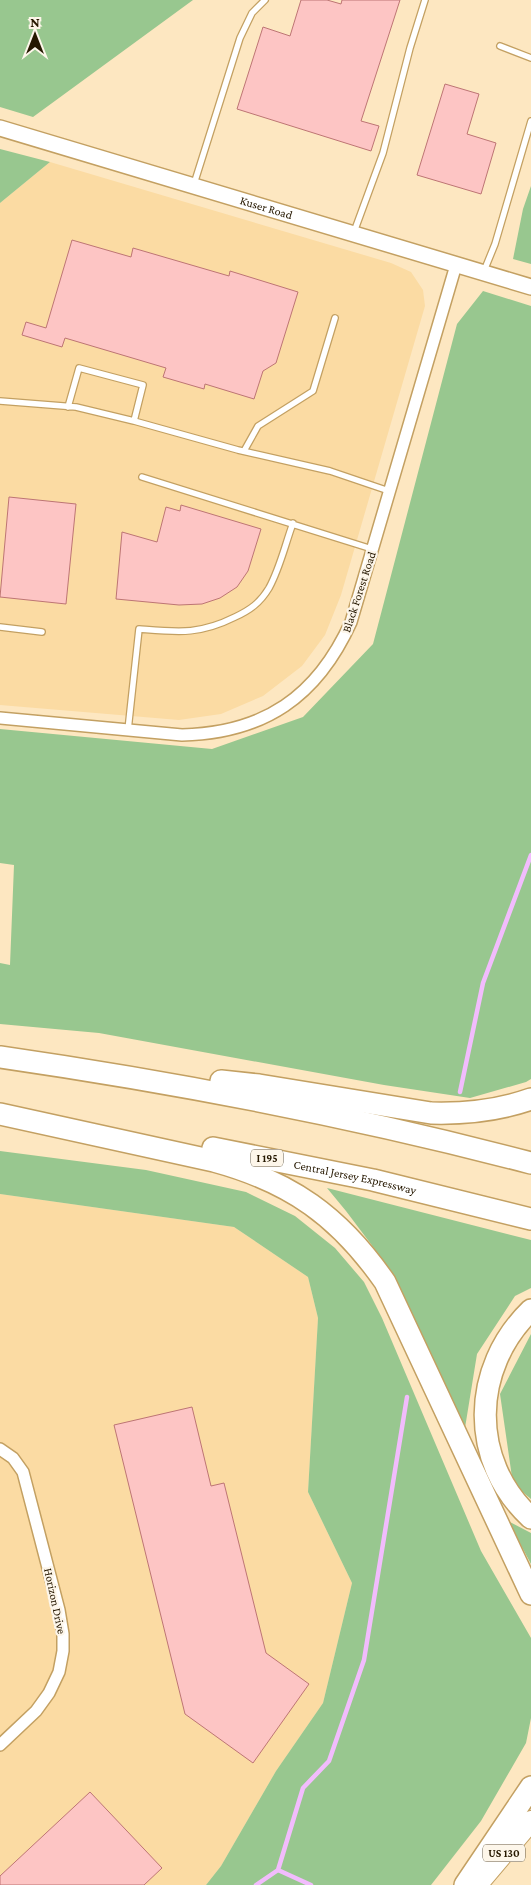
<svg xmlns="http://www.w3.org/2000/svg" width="531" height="1885" font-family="'Crimson Pro',serif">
	<rect width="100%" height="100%" fill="#fde7c1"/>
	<path fill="#fbdba3" d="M50,162L391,263L411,272L423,290L425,306L341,595L325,635L302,666L263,696L221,714L179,720L0,705V203Z
		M0,1194L234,1227L308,1277L318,1318L308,1492L352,1583L323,1703L276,1771L221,1866L206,1885H0Z"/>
	<path fill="#98c78f" d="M0,0H193L33,117L0,107Z
		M0,149L50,162L0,203Z
		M531,186V264L513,259L523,209Z
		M483,291L531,306V1079L526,1082L470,1098L384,1085L99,1033L0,1024V963L10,965L14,865L0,863V729L212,749L303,717L373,644L457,324Z
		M0,1151L146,1170L246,1192L295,1216L335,1248L364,1282L382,1318L481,1551L531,1638V1718L526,1743L481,1821L431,1885H206L221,1866L276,1771L323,1703L352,1583L308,1492L318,1318L308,1277L234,1227L0,1194Z
		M327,1188L531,1240V1288L515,1296L477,1354L464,1434L392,1272L346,1211Z
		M531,1334V1499L513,1484L500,1394Z
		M508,1521L531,1533V1564Z"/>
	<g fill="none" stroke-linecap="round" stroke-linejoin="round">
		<path stroke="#f2bcfd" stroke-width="4.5" d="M460,1092L483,983L531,855
			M278,1870L303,1788L329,1761L364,1660L407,1397
			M278,1870L311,1885
			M256,1885L278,1870"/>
	</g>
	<path fill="#fdc5c4" stroke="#bd7574" d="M301,0H327L341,4L342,0H400L361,121L379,126L371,151L237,109L263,27L290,36Z
		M445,84L479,94L467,134L496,143L481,194L417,175Z
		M72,240L131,257L133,248L229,276L230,271L298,292L276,363L263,371L254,399L205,384L204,389L163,377L166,368L65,338L62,347L22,335L26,322L46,328Z
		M9,497L76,504L66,604L0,597Z
		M181,505L261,529L248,571L237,587L220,598L202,604L179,605L116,599L122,532L157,542L166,507L180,511Z
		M192,1407L211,1486L224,1483L266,1653L309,1684L253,1763L185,1714L114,1425Z
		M90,1792L162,1868L144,1885H0V1876Z"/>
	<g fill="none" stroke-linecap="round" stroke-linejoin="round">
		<defs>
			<path id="service" d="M500,46L531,58
				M194,184L240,38L252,13L265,0
				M354,232L383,153L410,48L425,0
				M484,271L495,244L531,121
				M0,401L76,407L134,421L238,450L330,471L389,491
				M68,407L79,368L143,385L134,421
				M244,451L258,426L313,391L335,318
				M142,477L372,549
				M0,627L42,632
				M128,730L139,629C178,632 199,635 235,617C250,610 260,603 269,588C280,568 285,545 293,523"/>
			<path id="minor" d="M0,718L182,735C264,733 317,697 351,622L456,265
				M0,1449L13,1458L23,1472L59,1610L63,1634V1651L59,1672L49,1693L36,1711L0,1745"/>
			<g id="tertiary">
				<path id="s1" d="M0,128L531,287"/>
			</g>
			<path id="trunk" d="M477,1885L531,1821"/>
			<g id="motorway">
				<path d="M0,1057C179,1083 356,1117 531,1163"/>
				<path d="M221,1081L259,1085L431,1113C466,1114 497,1111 531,1099"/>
				<path d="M0,1114L214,1161C291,1182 339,1216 385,1282L531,1594"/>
				<path id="s2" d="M213,1148L373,1180L531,1219"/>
				<path d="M531,1310C471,1368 469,1461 531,1518"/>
				<path d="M465,1885L531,1787"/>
			</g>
		</defs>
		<use href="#service" stroke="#c3a062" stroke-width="8"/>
		<use href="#minor" stroke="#c3a062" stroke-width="14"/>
		<use href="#tertiary" stroke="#c3a062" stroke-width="18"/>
		<use href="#trunk" stroke="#c3a062" stroke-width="22"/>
		<use href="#motorway" stroke="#c3a062" stroke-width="24"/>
		<use href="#service" stroke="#fff" stroke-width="5.5"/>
		<use href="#minor" stroke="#fff" stroke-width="11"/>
		<use href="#tertiary" stroke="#fff" stroke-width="15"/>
		<use href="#trunk" stroke="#fff" stroke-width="20"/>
		<use href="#motorway" stroke="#fff" stroke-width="21"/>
	</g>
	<g text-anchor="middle" stroke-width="4.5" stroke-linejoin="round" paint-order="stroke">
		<g fill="#fdf6ea" stroke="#665b46" stroke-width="1">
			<rect x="251" y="1149.5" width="32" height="17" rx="4"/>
			<rect x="483" y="1844.5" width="42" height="17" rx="4"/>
		</g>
		<g font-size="11" font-weight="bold" fill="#261800">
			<text x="267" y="1162">I 195</text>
			<text x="504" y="1857">US 130</text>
		</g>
		<g font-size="12" fill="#261800" stroke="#fdf6ea">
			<text dy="4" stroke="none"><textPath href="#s1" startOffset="278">Kuser Road</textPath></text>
			<text transform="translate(359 592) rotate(-72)" y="4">Black Forest Road</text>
			<text dy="4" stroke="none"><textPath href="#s2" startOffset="145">Central Jersey Expressway</textPath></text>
			<text transform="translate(55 1601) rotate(78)" y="4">Horizon Drive</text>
		</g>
	</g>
	<g transform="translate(35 35)" stroke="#fdf6ea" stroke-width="4" paint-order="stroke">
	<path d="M0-4L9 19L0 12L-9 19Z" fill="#261800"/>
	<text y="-8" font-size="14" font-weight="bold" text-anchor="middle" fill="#261800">N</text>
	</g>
</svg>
